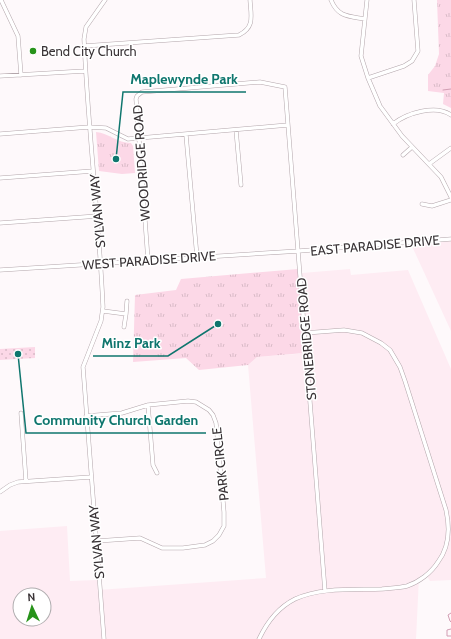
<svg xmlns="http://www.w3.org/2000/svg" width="451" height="639" font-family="Cabin,sans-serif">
	<defs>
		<pattern id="grass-tufts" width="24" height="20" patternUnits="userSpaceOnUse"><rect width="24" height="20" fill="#fcd8e7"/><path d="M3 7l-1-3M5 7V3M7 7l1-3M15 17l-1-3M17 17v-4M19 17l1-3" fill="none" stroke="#d9bac7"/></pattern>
		<pattern id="garden-dots" width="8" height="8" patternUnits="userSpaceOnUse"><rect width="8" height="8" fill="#fcd8e7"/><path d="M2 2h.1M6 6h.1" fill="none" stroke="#d9bac7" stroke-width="1.8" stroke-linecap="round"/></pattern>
	</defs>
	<rect width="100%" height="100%" fill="#fef9fb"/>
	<path fill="#feecf3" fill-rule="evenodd" d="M451,241V331L411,244Z
		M350,269L351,275L408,270L451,369V580L430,581L425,573L419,577L416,639H0V531L67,526L70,581L97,580L98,590L266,578L248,365L257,357L309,353L302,273ZM20,595H44V619H20Z"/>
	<path fill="url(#grass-tufts)" d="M437,0H451V108L443,104L444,93L428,91V75L435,66L439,54Z
		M96,132C109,133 117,143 131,143L133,146L135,173L122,174L99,171Z
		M298,269L304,353L257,357L248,365L199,370L186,358L133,362L135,295L176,290L181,279Z"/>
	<path fill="url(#garden-dots)" d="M35,347V358L0,360V349Z"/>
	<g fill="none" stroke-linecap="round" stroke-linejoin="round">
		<path stroke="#d29db3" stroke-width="1" d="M443,90L451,89
			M451,613L448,615L450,621L451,622
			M451,629L447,630V636H451"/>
		<defs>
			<path id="minor" d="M1,0L18,36L21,75
				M331,0C338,17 348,16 365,19
				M367,0L361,56L368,78L380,106L402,136L441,177L451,197
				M84,46L239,35C255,27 251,16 250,0
				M0,76L85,71
				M368,78L404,66L412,61L418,51L414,0
				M393,124C407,113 436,104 451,115
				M236,130L241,185
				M0,134L89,127L106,128L128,139L288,125
				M186,135L197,257
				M403,155L412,147
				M429,164L451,148
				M0,178L93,171
				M422,204L432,206L451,200
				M0,223L98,216
				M148,260L136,99L137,96L142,92L260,82L285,87L325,591
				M0,270L299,251L451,239
				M103,311L126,314L124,327
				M126,314L127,301
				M148,405L153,465L157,473
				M21,413L26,481
				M86,416L122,413L148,405L188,401L196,402L209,410L213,415L216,423L224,512V526L219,535L213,541L205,545L183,548H162L140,538L97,541
				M0,492L10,485L18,482L91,477
				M104,639L83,367L101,321L103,307C99,218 88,129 84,39L86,27L105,0
				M259,639C267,622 277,608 295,599C321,587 354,590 382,589C390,588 399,588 407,586C419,582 431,573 438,562C450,546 450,528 446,510L405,381L400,367L390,350L381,343L362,333L344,330L305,333"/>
		</defs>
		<use href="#minor" stroke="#b3a6ab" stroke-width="4.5"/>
		<use href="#minor" stroke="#fff" stroke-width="3.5"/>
	</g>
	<circle fill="#27931a" stroke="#fff" stroke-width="1.5" cx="33" cy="51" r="4"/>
	<g text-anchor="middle" stroke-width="3" stroke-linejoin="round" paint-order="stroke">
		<g font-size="13" fill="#393336" stroke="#fff" text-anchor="start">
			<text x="41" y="56">Bend City Church</text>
		</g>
		<g font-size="13" fill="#393336" stroke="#fff">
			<text transform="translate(141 163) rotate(-94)" y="5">WOODRIDGE ROAD</text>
			<text transform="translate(97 211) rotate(-95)" y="5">SYLVAN WAY</text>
			<text transform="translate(375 245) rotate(-5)" y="5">EAST PARADISE DRIVE</text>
			<text transform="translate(149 260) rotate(-4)" y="5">WEST PARADISE DRIVE</text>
			<text transform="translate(306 339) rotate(-95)" y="5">STONEBRIDGE ROAD</text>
			<text transform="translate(220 464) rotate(-96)" y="5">PARK CIRCLE</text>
			<text transform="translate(96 542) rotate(-95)" y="5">SYLVAN WAY</text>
		</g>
	</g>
	<path fill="none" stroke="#0f766e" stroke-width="1.5" d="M116 159L123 92H246M218 324L168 356H93M18 354L26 433H206"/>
	<g fill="#0f766e" stroke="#fff" stroke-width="1.5">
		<circle cx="116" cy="159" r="4"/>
		<circle cx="218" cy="324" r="4"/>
		<circle cx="18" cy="354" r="4"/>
	</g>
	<g font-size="14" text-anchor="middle" font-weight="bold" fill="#0f766e" stroke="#fff" stroke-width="3" stroke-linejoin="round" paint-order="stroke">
		<text x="184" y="84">Maplewynde Park</text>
		<text x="131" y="348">Minz Park</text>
		<text x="116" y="425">Community Church Garden</text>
	</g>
	<g transform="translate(32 607) rotate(356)"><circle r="19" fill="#ffffff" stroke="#b0adaf"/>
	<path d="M0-3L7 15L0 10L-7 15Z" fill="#27931a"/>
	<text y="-6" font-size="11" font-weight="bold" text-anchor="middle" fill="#393336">N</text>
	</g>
</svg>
